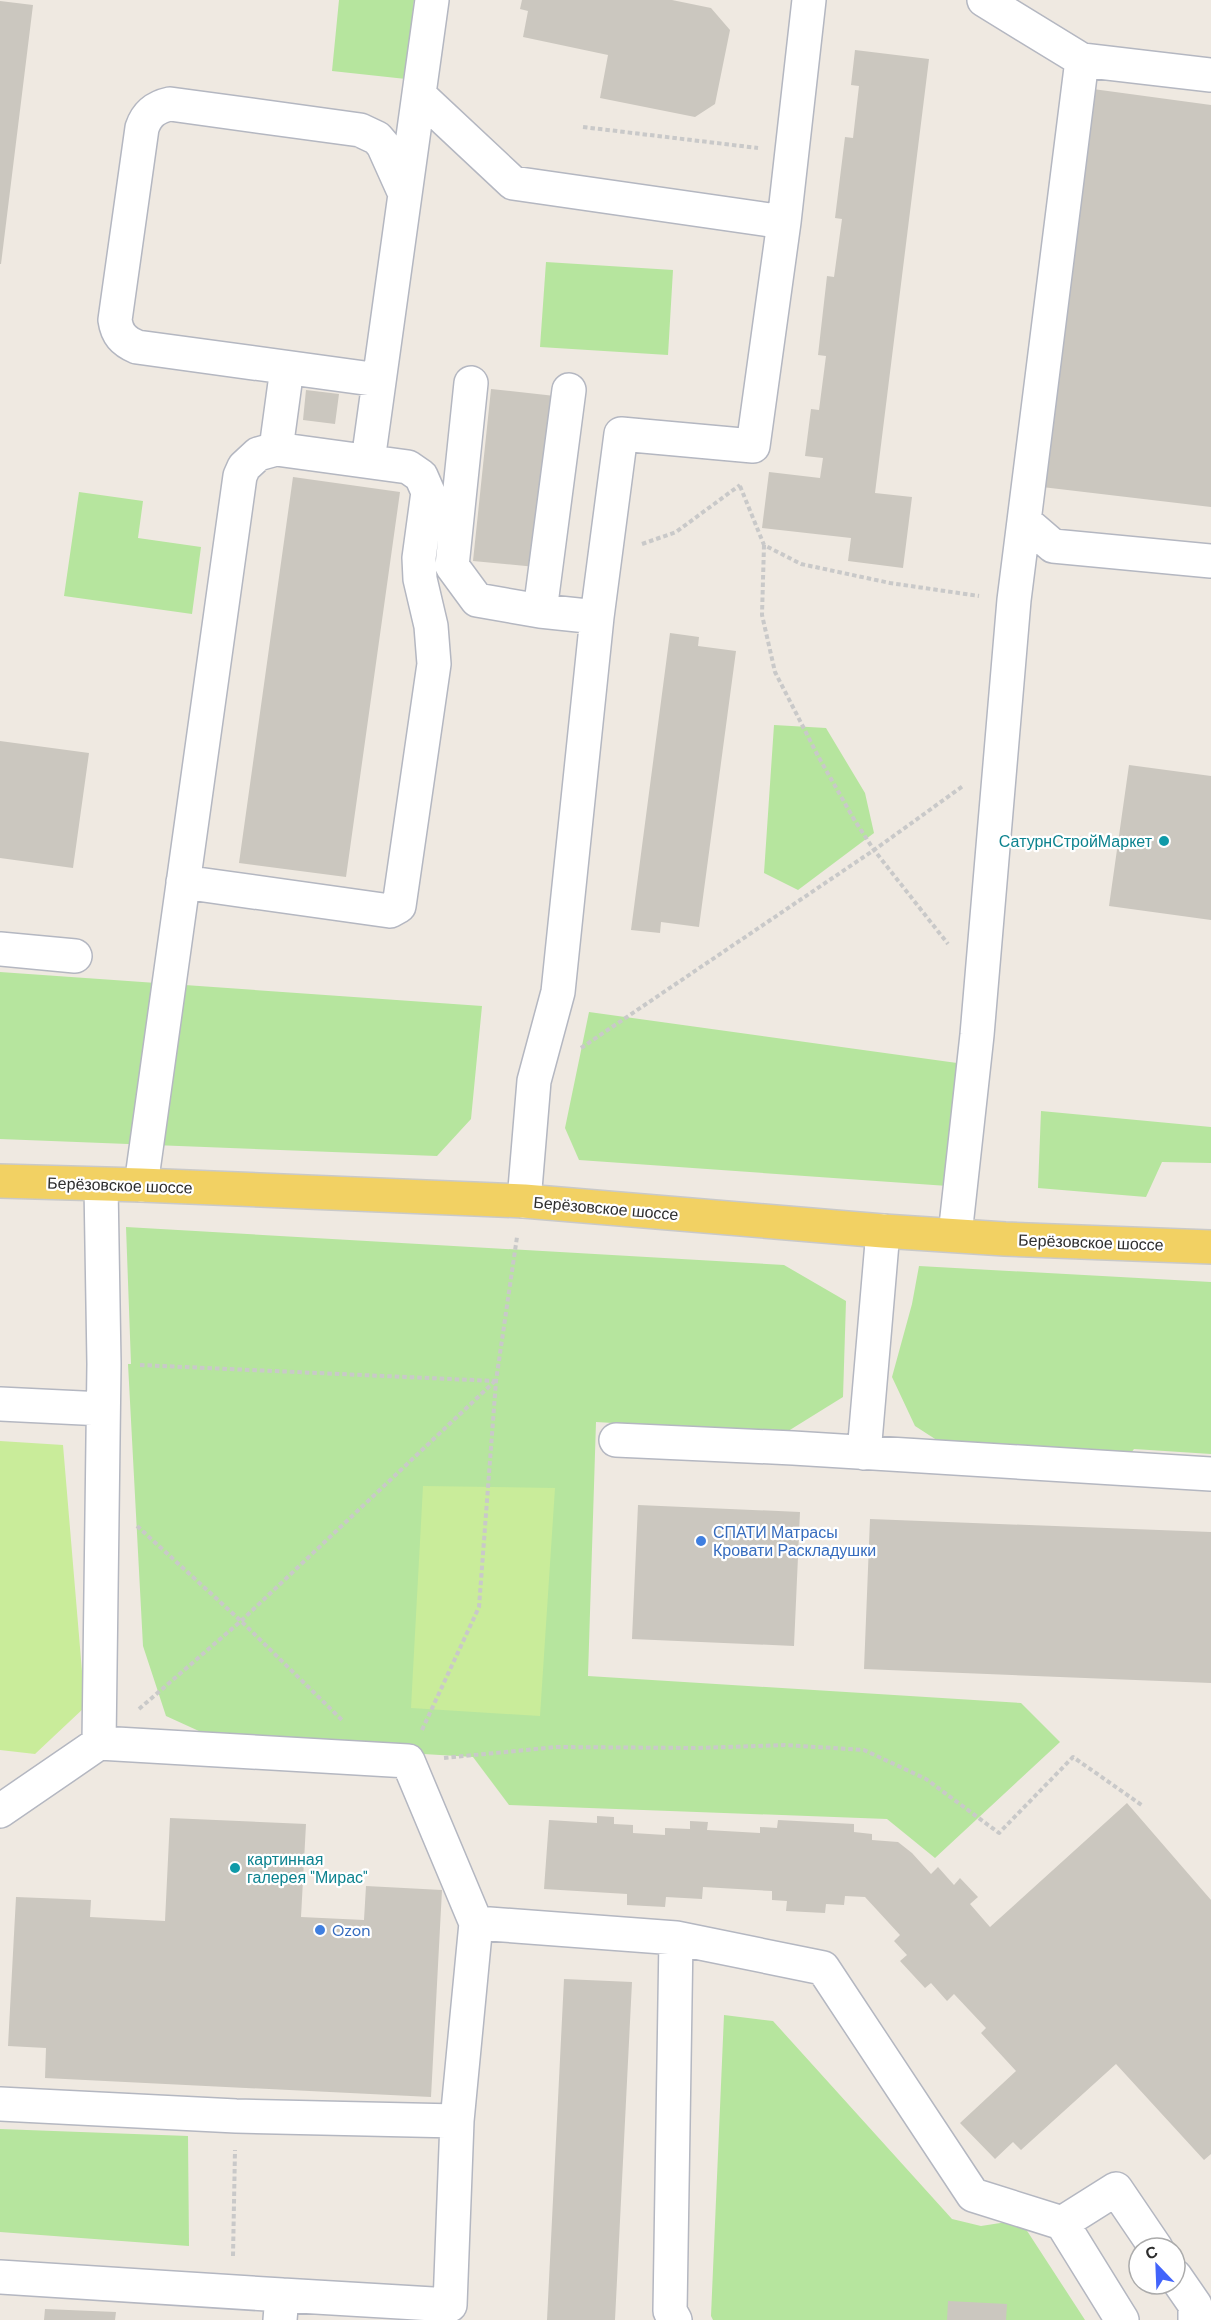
<svg xmlns="http://www.w3.org/2000/svg" width="1211" height="2320" font-family="'DM Sans',sans-serif">
	<rect width="100%" height="100%" fill="#efe9e1"/>
	<path fill="#b6e59e" d="M339,0H414L406,79L332,71Z
		M546,262L673,270L668,355L540,347Z
		M79,492L143,501L138,538L201,547L192,614L64,596Z
		M774,725L826,728L865,793L874,833L798,890L764,873Z
		M0,972L482,1006L471,1119L437,1156L0,1139Z
		M589,1012L986,1067L962,1187L579,1160L565,1128Z
		M1041,1111L1211,1127V1163L1162,1162L1146,1197L1038,1188Z
		M126,1227L784,1265L846,1301L843,1397L785,1433L596,1422L588,1676L1021,1703L1060,1742L935,1858L887,1819L509,1805L473,1757L223,1742L166,1716L143,1646L128,1364H131Z
		M919,1266L1211,1282V1454L1134,1449L1121,1466L963,1457L915,1426L892,1377L912,1304Z
		M724,2015L773,2021L952,2219L981,2226L1020,2220L1085,2320H713L711,2316Z
		M0,2129L188,2136L189,2246L0,2232Z"/>
	<path fill="#c9ec9a" d="M0,1441L63,1445L85,1707L35,1754L0,1750Z
		M423,1486L555,1488L540,1716L411,1708Z"/>
	<path fill="#cbc7bf" d="M522,0H672L711,8L730,30L715,104L695,117L600,98L608,55L523,37L528,11L520,9Z
		M0,1L33,5L1,264H0Z
		M855,50L929,59L875,493L912,497L903,568L848,561L851,538L762,528L769,472L820,478L823,458L805,456L811,409L819,410L826,356L818,355L827,276L834,277L842,219L835,218L845,137L853,138L859,86L851,85Z
		M1093,89L1211,105V507L1042,487Z
		M491,389L555,396L536,567L473,561Z
		M306,390L339,394L335,424L303,420Z
		M293,477L400,492L346,877L239,863Z
		M670,633L699,637L698,646L736,651L699,927L661,922L660,933L631,930Z
		M0,741L89,753L73,868L0,858Z
		M1129,765L1211,776V920L1109,906Z
		M638,1505L800,1512L794,1646L632,1639Z
		M870,1519L1211,1532V1683L864,1669Z
		M1127,1803L1211,1900V2154L1204,2160L1116,2064L1021,2150L1013,2142L995,2159L960,2123L1016,2071L981,2033L986,2028L954,1994L947,2001L931,1983L925,1988L900,1961L907,1955L894,1941L900,1935L865,1897L845,1896L844,1905L826,1904L825,1913L786,1911L787,1901L772,1900V1891L703,1887L702,1899L666,1897L665,1907L627,1905V1894L544,1889L549,1820L597,1823V1816L614,1817V1824L633,1825V1833L665,1835V1828L690,1829V1821L708,1822L707,1830L760,1833V1827L777,1828L778,1820L854,1824V1832L872,1834V1840L898,1842L912,1853L931,1874L938,1867L954,1885L960,1878L978,1897L970,1904L990,1927Z
		M170,1818L306,1824L301,1917L364,1920L366,1886L442,1890L431,2097L45,2078L46,2048L8,2046L16,1897L91,1900L90,1917L165,1921Z
		M564,1979L632,1982L615,2320H547Z
		M948,2301L1007,2304L1006,2320H947Z
		M45,2309L116,2312L115,2320H44Z"/>
	<g fill="none" stroke-linecap="round" stroke-linejoin="round">
		<defs>
			<path id="minor" d="M984,0L1082,60
				M1211,75L1082,60L1024,521L1053,546L1211,561
				M419,95L513,183L784,222
				M379,380L137,347C123,341 117,334 115,320L142,128C147,113 156,107 170,104L360,130L377,138L383,145L405,194
				M471,383L452,566L477,600L540,611L597,617
				M276,449L287,368
				M368,461L432,0
				M540,611L569,390
				M0,949L75,956
				M101,1185L104,1364L99,1743L408,1761L476,1923L457,2121L450,2305L282,2295L280,2320
				M141,1185L240,476L244,467L258,454L276,449L408,467L421,476L428,492L419,558L420,579L431,626L434,664L399,906L390,911L183,882
				M524,1201L534,1081L558,992L597,617L621,434L753,446L784,222L809,0
				M955,1235L977,1035L1014,600L1024,521
				M0,1404L103,1409
				M616,1440L793,1448L1211,1474
				M864,1453L883,1231
				M0,1811L99,1743
				M476,1923L676,1938L823,1968L973,2195L1062,2223L1122,2320
				M0,2104L236,2116L457,2121
				M1062,2223L1116,2189L1156,2248
				M1175,2276L1195,2305V2320
				M0,2277L282,2295
				M675,2320L670,2311L676,1938"/>
			<path id="major" d="M0,1181L141,1185L524,1201L883,1231L1005,1239L1211,1247"/>
		</defs>
		<use href="#minor" stroke="#b4b7c1" stroke-width="36"/>
		<use href="#major" stroke="#c9c9c9" stroke-width="36"/>
		<path stroke="#c9c9c9" stroke-width="4" stroke-dasharray="4.5 3" stroke-linecap="butt" d="M583,127L758,148
			M740,486L764,545L801,564L890,583L979,596
			M642,544L676,532L740,485
			M764,545L762,615L775,672L818,756L855,821L874,850L948,944
			M581,1048L874,850L963,786
			M140,1365L495,1381
			M137,1526L241,1621L343,1721
			M139,1709L241,1621L495,1381
			M422,1730L479,1607L496,1381L517,1237
			M444,1758L556,1747L695,1748L785,1745L864,1750L926,1779L999,1833L1073,1757L1143,1806
			M233,2256L235,2150"/>
		<use href="#minor" stroke="#fff" stroke-width="33"/>
		<use href="#major" stroke="#f2d163" stroke-width="33"/>
	</g>
	<g fill="#0f9aa8" stroke="#fff" stroke-width="2">
		<circle cx="1164" cy="841" r="6"/>
		<circle cx="235" cy="1868" r="6"/>
	</g>
	<g fill="#3f7fe0" stroke="#fff" stroke-width="2">
		<circle cx="701" cy="1541" r="6"/>
		<circle cx="320" cy="1930" r="6"/>
	</g>
	<g text-anchor="middle" stroke-width="4.5" stroke-linejoin="round" paint-order="stroke">
		<g font-size="16" fill="#0d838f" stroke="#fff" text-anchor="end">
			<text x="1152" y="847">СатурнСтройМаркет</text>
			<text x="247" y="1865" text-anchor="start">картинная<tspan x="247" dy="18">галерея "Мирас"</tspan></text>
		</g>
		<g font-size="16" fill="#2e2e2e" stroke="#fff">
			<text transform="translate(120 1185) rotate(2)" y="6">Берёзовское шоссе</text>
			<text transform="translate(606 1208) rotate(5)" y="6">Берёзовское шоссе</text>
			<text transform="translate(1091 1242) rotate(2)" y="6">Берёзовское шоссе</text>
		</g>
		<g font-size="16" fill="#366cbe" stroke="#fff" text-anchor="start">
			<text x="713" y="1538">СПАТИ Матрасы<tspan x="713" dy="18">Кровати Раскладушки</tspan></text>
			<text x="332" y="1936">Ozon</text>
		</g>
	</g>
	<g transform="translate(1157 2266) rotate(337)"><circle r="28" fill="#ffffff" stroke="#ababab" stroke-width="1.5"/>
	<path d="M0-4.5L10 22L0 15L-10 22Z" fill="#4264fb"/>
	<text y="-9" font-size="16" font-weight="bold" text-anchor="middle" fill="#2e2e2e">С</text>
	</g>
</svg>
